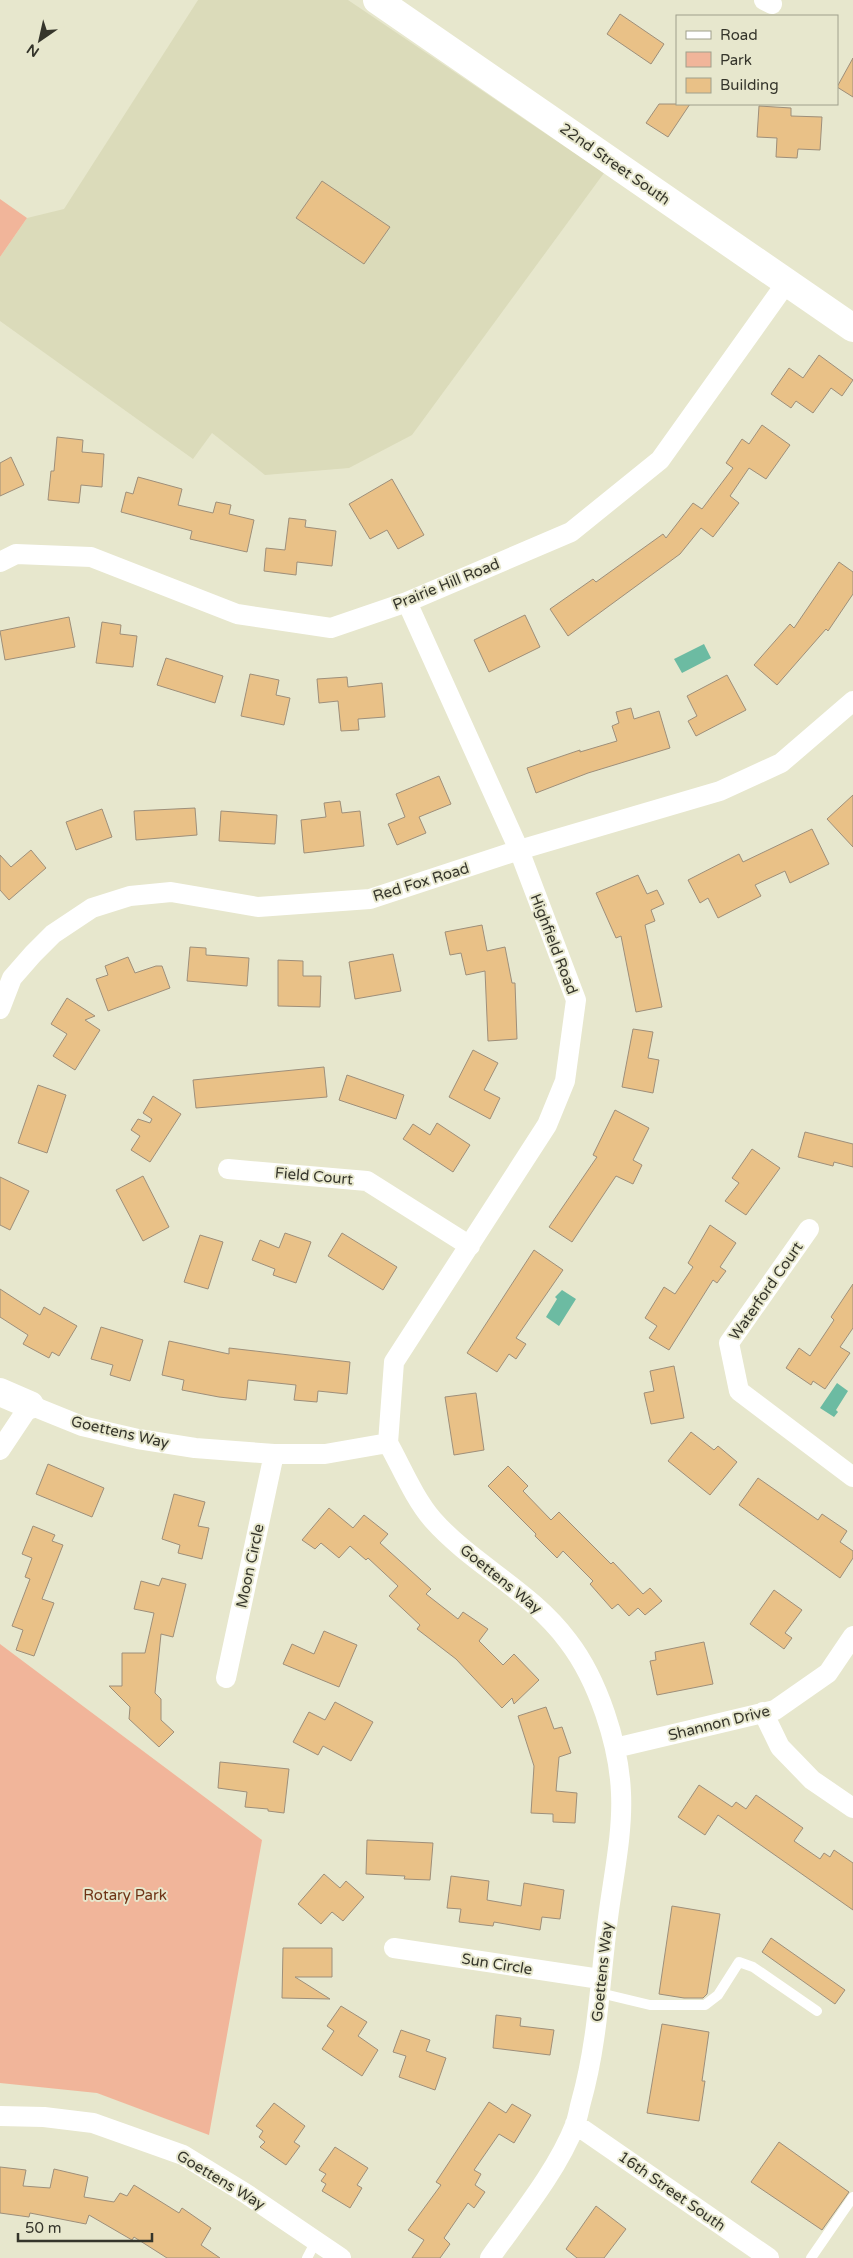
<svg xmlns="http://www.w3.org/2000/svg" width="853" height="2258" font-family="'Varela Round',sans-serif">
	<rect width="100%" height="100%" fill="#e7e7cd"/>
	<path fill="#dbdbba" d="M198,0H348L604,173L412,435L349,468L265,475L212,433L193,459L0,321V257L27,218L64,209Z"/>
	<path fill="#f1b59a" d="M0,199L27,218L0,257Z
		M0,1644L262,1840L209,2135L97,2093L0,2083Z"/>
	<path fill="#6cbba2" d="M704,644L711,658L682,673L674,659Z
		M562,1290L576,1299L559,1326L546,1317L557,1299L555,1297Z
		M837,1383L848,1391L836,1410L838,1412L834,1417L820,1408Z"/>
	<path fill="#e9c187" stroke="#9e8f7a" d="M620,14L664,44L651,64L607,34Z
		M853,58V97L837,87Z
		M659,104H690L668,137L646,123Z
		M759,106L791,108V116L822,117L820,150L798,149L797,158L776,157L777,138L757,137Z
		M322,181L390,227L364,264L296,218Z
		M819,355L853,380L842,396L831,388L813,413L796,401L791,408L771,394L789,368L803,378Z
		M762,425L790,445L766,479L749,468L730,496L739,503L713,537L701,528L680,554L568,636L550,609L593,579L596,582L663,534L666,538L693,503L702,509L733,468L726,463L742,439L749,444Z
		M57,437L83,440L82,452L104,454L102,487L81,485L79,503L48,500L51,471H54Z
		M11,457L24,485L0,496V463Z
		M138,477L182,489L178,505L213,513L216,502L231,505L229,514L254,520L247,552L190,539L192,531L121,512L126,492L133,494Z
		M392,479L424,535L398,549L387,530L370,539L349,504Z
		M289,518L306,520L305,527L336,531L332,566L297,562L296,575L264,571L266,548L285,550Z
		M839,562L853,572V594L828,631L826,629L777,685L754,665L790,624L794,628Z
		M525,615L540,647L489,672L474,640Z
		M69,617L75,647L5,660L0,631Z
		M102,622L121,625L120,634L137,636L133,667L96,663Z
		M166,658L223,676L215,703L157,685Z
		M250,674L279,680L276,695L290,698L284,725L241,716Z
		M727,675L746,710L696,736L688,721L697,716L687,696Z
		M347,677L348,687L382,683L385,717L358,719L359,730L341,731L338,701L319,703L317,679Z
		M631,708L634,719L659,711L670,748L588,773L536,793L527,768L580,750V752L617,741L612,726L619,723L616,712Z
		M439,776L451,804L419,817L426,833L397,845L388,824L405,817L396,794Z
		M853,795V847L827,819Z
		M340,801L342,813L360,811L364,846L304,853L301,820L326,817L324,803Z
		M195,808L197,835L136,840L134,811Z
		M102,809L112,837L76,850L66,822Z
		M221,811L277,815L275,844L219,841Z
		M812,829L829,864L790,883L785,871L755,885L761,896L718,918L708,898L700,903L688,880L739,854L743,862Z
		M31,850L46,868L9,900L0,890V855L11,867Z
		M638,875L647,894L657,890L664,904L651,910L655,921L645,925L662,1007L636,1012L621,936L616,938L596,893Z
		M482,925L487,951L505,947L512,983H515L517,1039L488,1041L485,971L466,975L461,953L450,955L445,932Z
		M190,947L206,948V955L249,958L247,986L187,981Z
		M393,954L401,991L355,999L349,962Z
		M128,957L135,973L156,966H162L170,988L108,1011L96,979L108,975L105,966Z
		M278,960L303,961V976H321L320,1007L278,1006Z
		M67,998L95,1016L85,1020L100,1030L75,1070L53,1056L67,1034L51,1024Z
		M633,1029L653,1032L648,1058L659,1060L653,1093L622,1087Z
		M473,1050L498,1063L484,1090L500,1098L490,1119L449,1097Z
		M324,1067L327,1097L196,1108L193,1080Z
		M347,1075L404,1095L396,1119L339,1100Z
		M38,1085L66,1095L47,1153L18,1143Z
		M153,1096L181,1114L150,1162L131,1150L140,1136L131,1130L138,1119L150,1123L152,1119L143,1113Z
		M615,1110L649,1128L633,1160L642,1165L633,1184L616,1176L572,1242L549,1227L597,1157L593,1155Z
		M437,1123L470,1145L453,1172L403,1139L413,1124L430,1135Z
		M805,1132L853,1144V1167L834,1162L833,1166L798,1157Z
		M752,1149L780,1168L746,1215L725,1201L739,1183L732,1178Z
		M143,1176L169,1227L143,1241L116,1190Z
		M0,1177L29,1191L10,1230L0,1225Z
		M710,1225L736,1243L720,1267L726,1271L717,1283L713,1280L669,1350L649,1338L657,1326L645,1318L664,1287L675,1294L693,1267L688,1263Z
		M285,1233L311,1242L296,1283L273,1275L275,1269L252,1260L260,1240L279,1248Z
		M342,1233L397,1267L383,1290L328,1256Z
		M200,1235L223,1242L208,1289L184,1282Z
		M534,1250L563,1270L516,1338L526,1344L516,1359L509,1354L497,1372L467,1353Z
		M853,1284V1328L840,1347L850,1353L825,1389L813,1381L811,1385L786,1368L799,1348L810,1356L834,1320L831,1317Z
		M0,1289L40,1315L44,1307L77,1326L59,1356L52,1352L49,1358L23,1344L28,1335L0,1317Z
		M101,1327L143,1340L130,1381L110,1375L113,1365L91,1359Z
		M169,1341L229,1354V1348L350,1362L347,1394L318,1391L317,1402L294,1400L296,1385L248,1380L246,1400L219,1397L182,1390L184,1380L162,1375Z
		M674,1366L684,1418L651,1424L644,1393L654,1391L650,1371Z
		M476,1393L484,1450L454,1455L445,1397Z
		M691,1432L714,1450L718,1446L737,1462L710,1495L668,1461Z
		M48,1464L104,1488L92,1517L36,1494Z
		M508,1466L528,1486L523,1491L551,1520L559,1512L611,1564L613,1562L643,1594L650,1588L662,1601L645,1615L638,1608L629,1616L618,1604L612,1609L590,1584L593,1581L563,1551L557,1558L535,1536L536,1534L488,1486Z
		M758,1478L818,1520L822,1514L847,1531L840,1542L853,1551V1558L840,1578L739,1505Z
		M174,1494L205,1502L198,1526L209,1528L202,1559L178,1553L180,1545L162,1539Z
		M329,1508L353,1528L364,1515L388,1534L380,1543L431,1589L426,1594L458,1619L463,1612L488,1629L479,1641L503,1665L514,1654L539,1680L514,1704L512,1698L502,1708L456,1659L417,1629L420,1625L389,1596L398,1586L368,1558L366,1560L350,1546L339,1558L321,1543L315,1549L302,1540Z
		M33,1526L55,1535L52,1541L63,1545L42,1599L54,1603L34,1656L16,1650L23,1630L12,1626L30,1579L25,1577L32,1558L22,1554Z
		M162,1578L186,1584L173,1637L161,1634L155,1693L161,1699V1720L174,1732L159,1747L129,1719L130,1707L109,1686H122V1653H145L154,1613L134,1609L141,1581L159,1586Z
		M774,1590L802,1610L785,1633L792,1638L784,1649L750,1624Z
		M324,1631L357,1645L339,1687L283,1664L292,1644L314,1654Z
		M704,1642L713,1684L657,1695L650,1661L656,1660L655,1652Z
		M335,1702L373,1722L351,1761L323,1746L318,1755L293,1742L309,1712L325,1720Z
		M546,1707L554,1729L562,1727L571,1753L559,1757L556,1791L577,1793L575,1823L553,1822V1814L531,1813L534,1766L518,1716Z
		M220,1762L289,1769L284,1813L268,1811V1809L245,1807L247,1792L218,1788Z
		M699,1785L732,1807L736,1802L746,1809L756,1795L803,1828L794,1841L820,1859L824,1853L830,1857L834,1850L853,1863V1910L718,1815L705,1835L678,1817Z
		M367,1840L433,1843L430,1880L404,1879L405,1876L366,1874Z
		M324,1874L340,1888L346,1881L364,1897L343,1921L332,1912L321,1924L298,1904Z
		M451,1876L489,1881L487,1900L521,1906L524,1883L564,1890L560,1919L542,1917L540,1930L494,1922L493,1926L459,1922L461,1909L447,1908Z
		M672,1906L720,1914L707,1994L703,1998H684L659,1994Z
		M771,1938L845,1990L835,2004L762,1952Z
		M283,1948H332V1977H295L330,1999L282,1998Z
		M341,2006L367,2022L358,2036L378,2050L362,2076L322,2049L334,2031L327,2026Z
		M496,2015L521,2018L520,2026L554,2030L550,2055L493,2048Z
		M662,2024L709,2032L702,2081H705L699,2121L647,2113Z
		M401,2030L430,2040L426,2051L446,2058L435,2090L399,2077L406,2056L393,2052Z
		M489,2102L506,2113L512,2104L531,2115L514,2143L499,2134L474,2170L481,2174L475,2185L485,2192L474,2208L468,2203L444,2238L450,2244L440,2258H412L424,2240L408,2230L441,2185L436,2182Z
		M274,2103L305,2126L294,2142L300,2146L286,2165L260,2147L265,2142L259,2137L263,2131L256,2126Z
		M779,2142L849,2192L822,2230L751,2182Z
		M335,2147L368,2168L357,2185L362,2188L350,2208L322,2191L326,2184L321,2181L326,2174L319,2170Z
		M0,2167L26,2170L23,2186L50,2188L54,2169L88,2177L84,2197L114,2202L120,2193L127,2196L134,2185L179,2213L182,2208L211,2228L201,2245L220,2258H167L134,2237L132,2240L89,2215L86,2224L30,2213L29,2217L0,2213Z
		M596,2206L626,2229L604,2258H577L566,2249Z"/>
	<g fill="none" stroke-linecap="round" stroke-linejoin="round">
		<path stroke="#fff" stroke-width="10" d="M600,1993L650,2005H705L718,1995L739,1962L753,1967L817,2011
			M307,2258L316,2241
			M811,2258L853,2197"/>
		<path stroke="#fff" stroke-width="20" d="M764,0L772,4
			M0,562L16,554L91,557L237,614L331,628L407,602L571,532L660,460L787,282
			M0,1009L12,978L33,954L53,934L92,908L130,896L171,892L258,907L370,899L519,850L720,791L781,763L853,701
			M228,1169L367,1181L470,1246
			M809,1229L729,1343L739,1391L853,1477
			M388,1443C402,1468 414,1498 433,1520C473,1565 531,1591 568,1641C598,1680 619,1744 621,1793C623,1833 613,1878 608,1918C600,1979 598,2042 581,2102C579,2109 578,2117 575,2125C557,2171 519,2217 490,2258
			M388,1443L394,1362L547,1125L565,1081L576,1000L519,850L407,602
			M0,1450L30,1405L82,1426L138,1439L195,1448L274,1454H325L388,1443
			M226,1678L274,1454
			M763,1712L780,1747L812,1780L853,1808
			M615,1748L775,1710L828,1673L853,1636
			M394,1948L600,1979
			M0,2116L44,2117L93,2123L183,2155L245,2193L341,2258
			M575,2124L769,2258"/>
		<path stroke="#fff" stroke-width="28" d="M377,0L853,328
			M0,1392L30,1405"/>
	</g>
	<g text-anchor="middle" stroke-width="4" stroke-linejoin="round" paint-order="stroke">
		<g font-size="15" fill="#35352b" stroke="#e7e7cd">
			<text transform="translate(615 164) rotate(35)" y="5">22nd Street South</text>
			<text transform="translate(446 584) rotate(-22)" y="5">Prairie Hill Road</text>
			<text transform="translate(421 882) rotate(-17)" y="5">Red Fox Road</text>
			<text transform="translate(554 944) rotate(69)" y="5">Highfield Road</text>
			<text transform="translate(314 1176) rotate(5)" y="5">Field Court</text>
			<text transform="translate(766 1291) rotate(-55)" y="5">Waterford Court</text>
			<text transform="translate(120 1432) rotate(13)" y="5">Goettens Way</text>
			<text transform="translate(250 1566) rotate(-78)" y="5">Moon Circle</text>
			<text transform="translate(501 1579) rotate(39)" y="5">Goettens Way</text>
			<text transform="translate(719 1723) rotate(-14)" y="5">Shannon Drive</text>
			<text transform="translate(497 1964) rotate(9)" y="5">Sun Circle</text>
			<text transform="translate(602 1972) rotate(-84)" y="5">Goettens Way</text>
			<text transform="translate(221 2180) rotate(31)" y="5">Goettens Way</text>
			<text transform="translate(672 2191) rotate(35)" y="5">16th Street South</text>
		</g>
		<g font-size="15" fill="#6f3416" stroke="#e7e7cd">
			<text x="125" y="1900">Rotary Park</text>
		</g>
	</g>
	<rect x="676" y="15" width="162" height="90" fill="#e7e7cd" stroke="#a0a08c"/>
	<rect x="686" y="31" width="25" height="8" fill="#ffffff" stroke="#a0a08c"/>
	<text x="720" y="40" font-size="15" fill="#35352b">Road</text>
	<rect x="686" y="52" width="25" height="15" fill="#f1b59a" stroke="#a0a08c"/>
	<text x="720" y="65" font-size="15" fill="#35352b">Park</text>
	<rect x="686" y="78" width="25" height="15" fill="#e9c187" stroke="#a0a08c"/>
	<text x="720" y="90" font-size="15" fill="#35352b">Building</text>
	<g transform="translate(40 40) rotate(214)" stroke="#e7e7cd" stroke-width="4" paint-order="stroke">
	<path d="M0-4L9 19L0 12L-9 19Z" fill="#35352b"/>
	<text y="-8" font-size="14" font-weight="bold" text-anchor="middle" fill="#35352b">N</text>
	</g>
	<path d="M18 2233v8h134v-8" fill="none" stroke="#35352b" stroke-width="2.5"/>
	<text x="25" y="2233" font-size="15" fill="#35352b" stroke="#e7e7cd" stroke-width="4" paint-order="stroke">50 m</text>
</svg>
